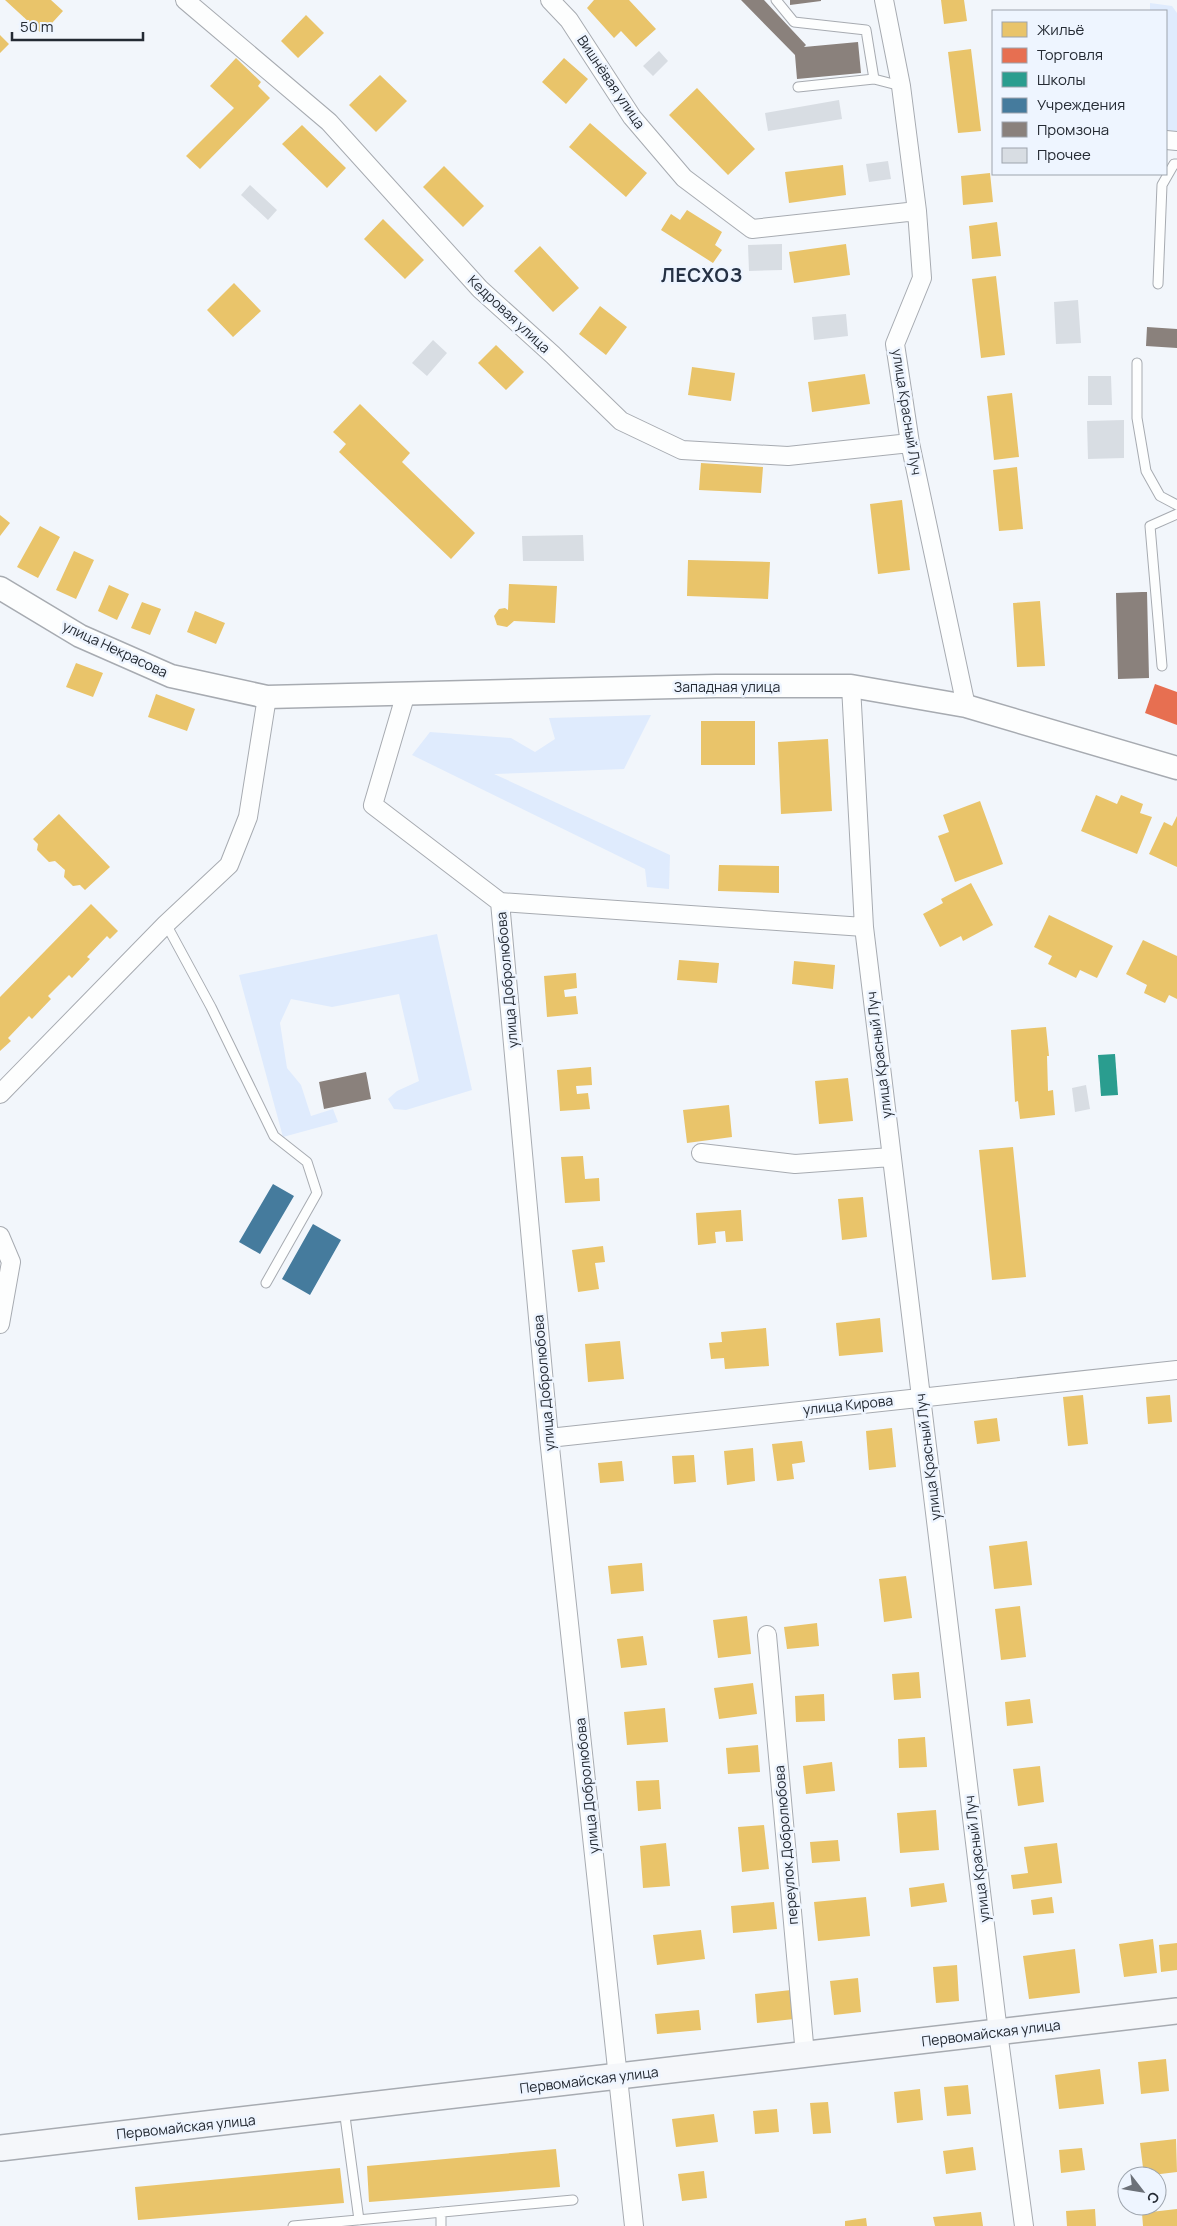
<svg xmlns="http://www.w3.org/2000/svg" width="1177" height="2226" font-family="Manrope,sans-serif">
	<rect width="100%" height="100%" fill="#f2f6fb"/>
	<path fill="#dfebfd" d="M1150,3L1172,6L1177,13V137L1166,138V11H1150Z
		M651,715L624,769L494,774L670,855L669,889L647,887L645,869L412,755L430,732L511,738L535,752L555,739L549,718Z
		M437,934L472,1090L406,1110L394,1109L388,1099L397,1091L419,1081L399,994L332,1007L291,999L280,1023L287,1068L301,1085L311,1116L333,1109L338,1122L283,1137L239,975Z"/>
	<path fill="#e9c46a" d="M5,0H51L63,11L42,34Z
		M594,0H629L656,29L636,47L621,31L614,38L587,8Z
		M941,0H964L967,21L944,24Z
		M306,15L324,33L298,58L281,41Z
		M0,35L9,44L0,53Z
		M971,49L981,131L958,133L948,52Z
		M236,58L261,82L258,86L270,98L200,169L186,156L234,108L210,86Z
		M564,58L588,79L566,104L542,82Z
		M380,75L407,101L376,132L349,105Z
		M697,88L755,149L728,175L669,115Z
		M590,123L647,173L626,197L569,147Z
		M302,125L346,168L327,188L282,144Z
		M843,165L846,195L789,203L785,172Z
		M444,166L484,206L463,227L423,187Z
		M990,173L993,202L963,205L961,176Z
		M687,210L722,232L715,245L722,250L713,263L661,230L671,214L680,220Z
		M383,219L424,260L405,279L364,239Z
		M997,222L1001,256L972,259L969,226Z
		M846,244L850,275L794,283L789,252Z
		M540,246L579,288L553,312L514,271Z
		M996,276L1005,355L981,358L972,279Z
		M234,283L261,311L233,337L207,310Z
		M600,306L627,327L606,355L579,334Z
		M496,345L524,372L506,390L478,363Z
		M692,367L735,373L731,401L688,395Z
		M865,374L870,404L812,412L808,382Z
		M1012,393L1019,457L994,460L987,396Z
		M360,404L410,453L402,462L475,533L451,559L339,452L346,444L333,432Z
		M701,463L763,467L761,493L699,490Z
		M1017,467L1023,529L999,531L993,470Z
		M902,500L910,570L878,574L870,504Z
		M0,515L10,523L0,536Z
		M40,526L60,537L38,578L17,567Z
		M74,551L94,560L76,599L56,590Z
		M688,560L770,562L768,599L687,596Z
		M509,584L557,586L555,623L514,621L507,627L497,625L494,616L499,609L505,608L508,610Z
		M109,585L129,594L117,620L98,611Z
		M1040,601L1045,666L1017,667L1013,603Z
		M142,602L161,609L150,635L131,628Z
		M195,611L225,623L216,644L187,632Z
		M76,663L103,673L93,697L66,687Z
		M156,694L195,709L187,731L148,717Z
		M701,721H755V765H701Z
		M828,739L832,811L781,814L778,742Z
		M1096,795L1117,804L1121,795L1143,804L1140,813L1152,817L1137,854L1081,831Z
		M980,801L1003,864L955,882L938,836L949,832L943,815Z
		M59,814L110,867L85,890L80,885L73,886L64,877L65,870L55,861L49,862L37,850L38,844L33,839Z
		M1177,816V867L1149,854L1164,822L1172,826Z
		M719,865L779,866V893L718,891Z
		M971,883L993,925L963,941L961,936L940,947L923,914L943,903L941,899Z
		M91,904L118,931L110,939L107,936L87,957L90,959L72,978L69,975L48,996L51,999L32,1019L29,1016L8,1038L11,1041L0,1051V997Z
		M1049,915L1113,946L1097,978L1080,970L1076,978L1048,964L1052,956L1034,947Z
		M1143,940L1177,956V999L1169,995L1165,1003L1144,993L1147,985L1126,974Z
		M679,960L719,963L717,983L677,980Z
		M794,961L835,965L833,989L792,984Z
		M576,973L577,988L564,990L565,997L576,996L578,1014L547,1017L544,976Z
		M1046,1027L1049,1056H1047L1048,1091L1053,1090L1055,1115L1020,1119L1018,1101L1015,1102L1011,1030Z
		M591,1067L592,1085L576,1086L577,1094L588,1093L590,1109L560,1111L557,1070Z
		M848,1078L853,1121L819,1124L815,1081Z
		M729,1105L732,1137L687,1143L683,1110Z
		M1013,1147L1026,1277L992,1280L979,1150Z
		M583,1156L585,1179L599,1178L600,1201L565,1203L561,1157Z
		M863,1197L867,1237L842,1240L838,1199Z
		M741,1210L743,1241L726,1242L725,1231L715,1232L716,1243L698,1245L696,1213Z
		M603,1246L605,1262L595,1263L599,1289L578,1292L572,1250Z
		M880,1318L883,1352L839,1356L836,1323Z
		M766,1328L769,1366L725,1369L724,1358L711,1359L709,1343L722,1342L721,1332Z
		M620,1341L624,1379L588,1382L585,1344Z
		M1083,1395L1088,1444L1068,1446L1063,1397Z
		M1170,1395L1172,1422L1148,1424L1146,1397Z
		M997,1418L1000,1441L977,1444L974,1421Z
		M892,1428L896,1467L869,1470L866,1431Z
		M802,1441L805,1462L792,1464L794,1479L777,1481L772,1444Z
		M753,1448L755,1481L727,1485L724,1451Z
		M694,1455L696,1482L674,1484L672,1456Z
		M622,1461L624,1481L600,1483L598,1463Z
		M1027,1541L1032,1585L994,1589L989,1546Z
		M642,1563L644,1591L611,1594L608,1566Z
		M906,1576L912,1618L884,1622L879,1579Z
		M1020,1606L1026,1657L1001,1660L995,1609Z
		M747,1616L751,1654L718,1658L713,1620Z
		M817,1623L819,1646L787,1649L784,1627Z
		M643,1636L647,1665L621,1668L617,1639Z
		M919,1672L921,1698L894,1700L892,1674Z
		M753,1683L757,1714L719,1719L714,1688Z
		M824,1694L825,1721L796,1722L795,1696Z
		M1030,1699L1033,1723L1007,1726L1005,1702Z
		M665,1708L668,1742L627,1745L624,1712Z
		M925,1737L927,1767L899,1768L898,1739Z
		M758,1745L760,1772L728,1774L726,1748Z
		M832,1762L835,1791L806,1794L803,1766Z
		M1040,1766L1044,1802L1018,1806L1013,1769Z
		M659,1780L661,1809L638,1811L636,1781Z
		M936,1810L939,1850L900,1853L897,1813Z
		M764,1825L769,1869L742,1872L738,1827Z
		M838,1840L840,1861L812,1863L810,1842Z
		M666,1843L670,1886L643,1888L640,1846Z
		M1057,1843L1062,1883L1013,1889L1011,1875L1028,1873L1024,1847Z
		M944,1883L947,1902L911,1907L909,1888Z
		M866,1897L870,1936L818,1941L814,1902Z
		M1052,1897L1054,1913L1033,1915L1031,1900Z
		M774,1902L777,1929L733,1933L731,1906Z
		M701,1930L705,1959L657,1965L653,1935Z
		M1153,1939L1157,1973L1124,1977L1119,1944Z
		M1177,1943V1970L1161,1972L1159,1945Z
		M1075,1949L1080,1993L1029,1999L1023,1956Z
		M957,1965L959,2001L936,2003L933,1967Z
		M858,1978L861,2012L834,2015L830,1981Z
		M791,1990L794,2019L757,2023L755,1994Z
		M699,2010L701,2030L657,2034L655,2014Z
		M1166,2059L1169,2091L1141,2094L1138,2062Z
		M1100,2069L1104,2104L1059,2109L1055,2075Z
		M968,2085L971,2114L947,2116L944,2087Z
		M920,2089L923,2120L897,2123L894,2092Z
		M828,2102L831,2133L813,2134L810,2103Z
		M777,2109L779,2132L755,2134L753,2111Z
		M714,2114L718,2142L676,2147L672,2119Z
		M1176,2139L1177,2172L1144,2176L1140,2143Z
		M973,2147L976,2170L946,2174L943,2151Z
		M1082,2148L1085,2170L1061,2173L1059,2150Z
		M556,2149L560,2187L369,2202L367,2166Z
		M340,2168L344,2203L138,2220L135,2187Z
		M704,2171L707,2198L682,2201L678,2174Z
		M1095,2209L1096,2226H1067L1066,2211Z
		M1177,2209V2226H1143L1142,2213Z
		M981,2212L983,2226H935L933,2217Z
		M866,2218L867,2226H845V2221Z"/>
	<path fill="#e76f51" d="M1155,684L1177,692V725L1145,713Z"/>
	<path fill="#2a9d8f" d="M1115,1054L1118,1095L1101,1096L1098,1055Z"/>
	<path fill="#457b9d" d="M273,1184L294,1196L260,1254L239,1242Z
		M313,1224L341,1240L310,1295L282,1279Z"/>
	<path fill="#8a817c" d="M741,0H764L806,45L804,47L858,42L861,73L797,79L795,55Z
		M790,0H821V1L790,5Z
		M1147,327L1177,329V348L1146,346Z
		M1142,592H1147L1149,678L1118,679L1116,593Z
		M366,1072L371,1099L324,1109L319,1082Z"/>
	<path fill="#d8dde3" d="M659,51L668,61L653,76L643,66Z
		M839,100L842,119L768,131L765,113Z
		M888,161L891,179L869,182L866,164Z
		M250,185L277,210L268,220L241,195Z
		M782,244V270L749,271L748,245Z
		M1078,300L1081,343L1056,344L1054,302Z
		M846,314L848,336L814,340L812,317Z
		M433,340L447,353L427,376L412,363Z
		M1088,376H1111L1112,405H1088Z
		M1124,420V458L1088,459L1087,421Z
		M583,535L584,561H523L522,536Z
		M1086,1085L1090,1109L1075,1112L1072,1088Z"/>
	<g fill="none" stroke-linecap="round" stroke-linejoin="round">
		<defs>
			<path id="service" d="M776,0L794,22L866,30L874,79L901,86
				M798,87L874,79
				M1158,284L1162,185L1174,164H1177
				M1137,363V418L1146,471L1160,496L1177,505
				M1162,666L1150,526L1177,514
				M166,924L211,1007L274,1136L307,1162L317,1193L266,1283
				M344,2109L359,2220
				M441,2212V2226
				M293,2226L573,2200"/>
			<path id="minor" d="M185,0L329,122L480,289L553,355L621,421L682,450L788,456L910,443
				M550,0L569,20L632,117L684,178L752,229L917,211
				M884,0L901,86L917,211L922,278L895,344L910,443L966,706
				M1166,140L1177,141
				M851,686L864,927L998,2032L1024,2226
				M406,693L373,805L500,902
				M0,1094L166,924L229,865L248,817L267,697
				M701,1153L795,1164L891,1157
				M0,1236L11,1262
				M0,1324L11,1262
				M549,1438L1177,1370
				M767,1635L805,2055
				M634,2226L549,1438L500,902L864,927"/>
			<path id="tertiary" d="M0,588L80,636L171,676L267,697L716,686H851L966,706L1177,768"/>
			<path id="secondary" d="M0,2148L1177,2011"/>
		</defs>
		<use href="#service" stroke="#a7abb1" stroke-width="11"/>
		<use href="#minor" stroke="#a7abb1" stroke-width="20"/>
		<use href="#tertiary" stroke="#a7abb1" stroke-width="25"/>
		<use href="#secondary" stroke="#a7abb1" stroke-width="28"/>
		<use href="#service" stroke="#fdfefe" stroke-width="9"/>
		<use href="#minor" stroke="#fdfefe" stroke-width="18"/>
		<use href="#tertiary" stroke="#fdfefe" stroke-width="22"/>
		<use href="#secondary" stroke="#f5f7fa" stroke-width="25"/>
	</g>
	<g text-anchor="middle" stroke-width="5" stroke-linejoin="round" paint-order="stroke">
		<g font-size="14" fill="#242a33" stroke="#eef5ff">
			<text transform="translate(611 82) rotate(56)" y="5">Вишнёвая улица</text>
			<text transform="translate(509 314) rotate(43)" y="5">Кедровая улица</text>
			<text transform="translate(907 412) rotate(81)" y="5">улица Красный Луч</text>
			<text transform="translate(115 649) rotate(25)" y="5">улица Некрасова</text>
			<text x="727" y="692">Западная улица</text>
			<text transform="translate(507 980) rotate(-95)" y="5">улица Добролюбова</text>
			<text transform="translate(879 1055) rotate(-97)" y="5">улица Красный Луч</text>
			<text transform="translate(544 1383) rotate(-95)" y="5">улица Добролюбова</text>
			<text transform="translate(848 1405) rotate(-6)" y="5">улица Кирова</text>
			<text transform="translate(928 1457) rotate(-97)" y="5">улица Красный Луч</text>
			<text transform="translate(587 1786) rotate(-96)" y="5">улица Добролюбова</text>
			<text transform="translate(786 1845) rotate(-95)" y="5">переулок Добролюбова</text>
			<text transform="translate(977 1859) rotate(-97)" y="5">улица Красный Луч</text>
			<text transform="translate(991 2033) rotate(-7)" y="5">Первомайская улица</text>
			<text transform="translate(589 2080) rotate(-7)" y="5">Первомайская улица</text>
			<text transform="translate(186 2127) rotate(-6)" y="5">Первомайская улица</text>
		</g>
		<g font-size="19" font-weight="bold" letter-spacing="1" fill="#263245" stroke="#eef5ff">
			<text x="702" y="282">ЛЕСХОЗ</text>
		</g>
	</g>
	<rect x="992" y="10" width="175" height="165" fill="#eef5ff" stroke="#9da4ad"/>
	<rect x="1002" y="22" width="25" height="15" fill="#e9c46a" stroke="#9da4ad"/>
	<text x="1037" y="35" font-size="15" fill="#242a33">Жильё</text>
	<rect x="1002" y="48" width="25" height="15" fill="#e76f51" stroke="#9da4ad"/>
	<text x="1037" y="60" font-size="15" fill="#242a33">Торговля</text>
	<rect x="1002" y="72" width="25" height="15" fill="#2a9d8f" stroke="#9da4ad"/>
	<text x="1037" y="85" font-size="15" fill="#242a33">Школы</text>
	<rect x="1002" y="98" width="25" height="15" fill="#457b9d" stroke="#9da4ad"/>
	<text x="1037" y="110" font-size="15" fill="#242a33">Учреждения</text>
	<rect x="1002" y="122" width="25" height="15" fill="#8a817c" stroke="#9da4ad"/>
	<text x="1037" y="135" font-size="15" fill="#242a33">Промзона</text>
	<rect x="1002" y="148" width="25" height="15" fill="#d8dde3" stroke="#9da4ad"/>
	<text x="1037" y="160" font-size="15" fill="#242a33">Прочее</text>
	<g transform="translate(1142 2191) rotate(121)"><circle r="24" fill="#eef5ff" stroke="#9da4ad"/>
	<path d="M0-4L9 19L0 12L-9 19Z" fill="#6c7179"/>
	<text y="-8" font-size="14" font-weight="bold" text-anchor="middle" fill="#242a33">С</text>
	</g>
	<path d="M12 32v8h131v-8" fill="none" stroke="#242a33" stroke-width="2.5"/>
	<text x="20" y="32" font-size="15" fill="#242a33" stroke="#eef5ff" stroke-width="4" paint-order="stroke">50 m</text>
</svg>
